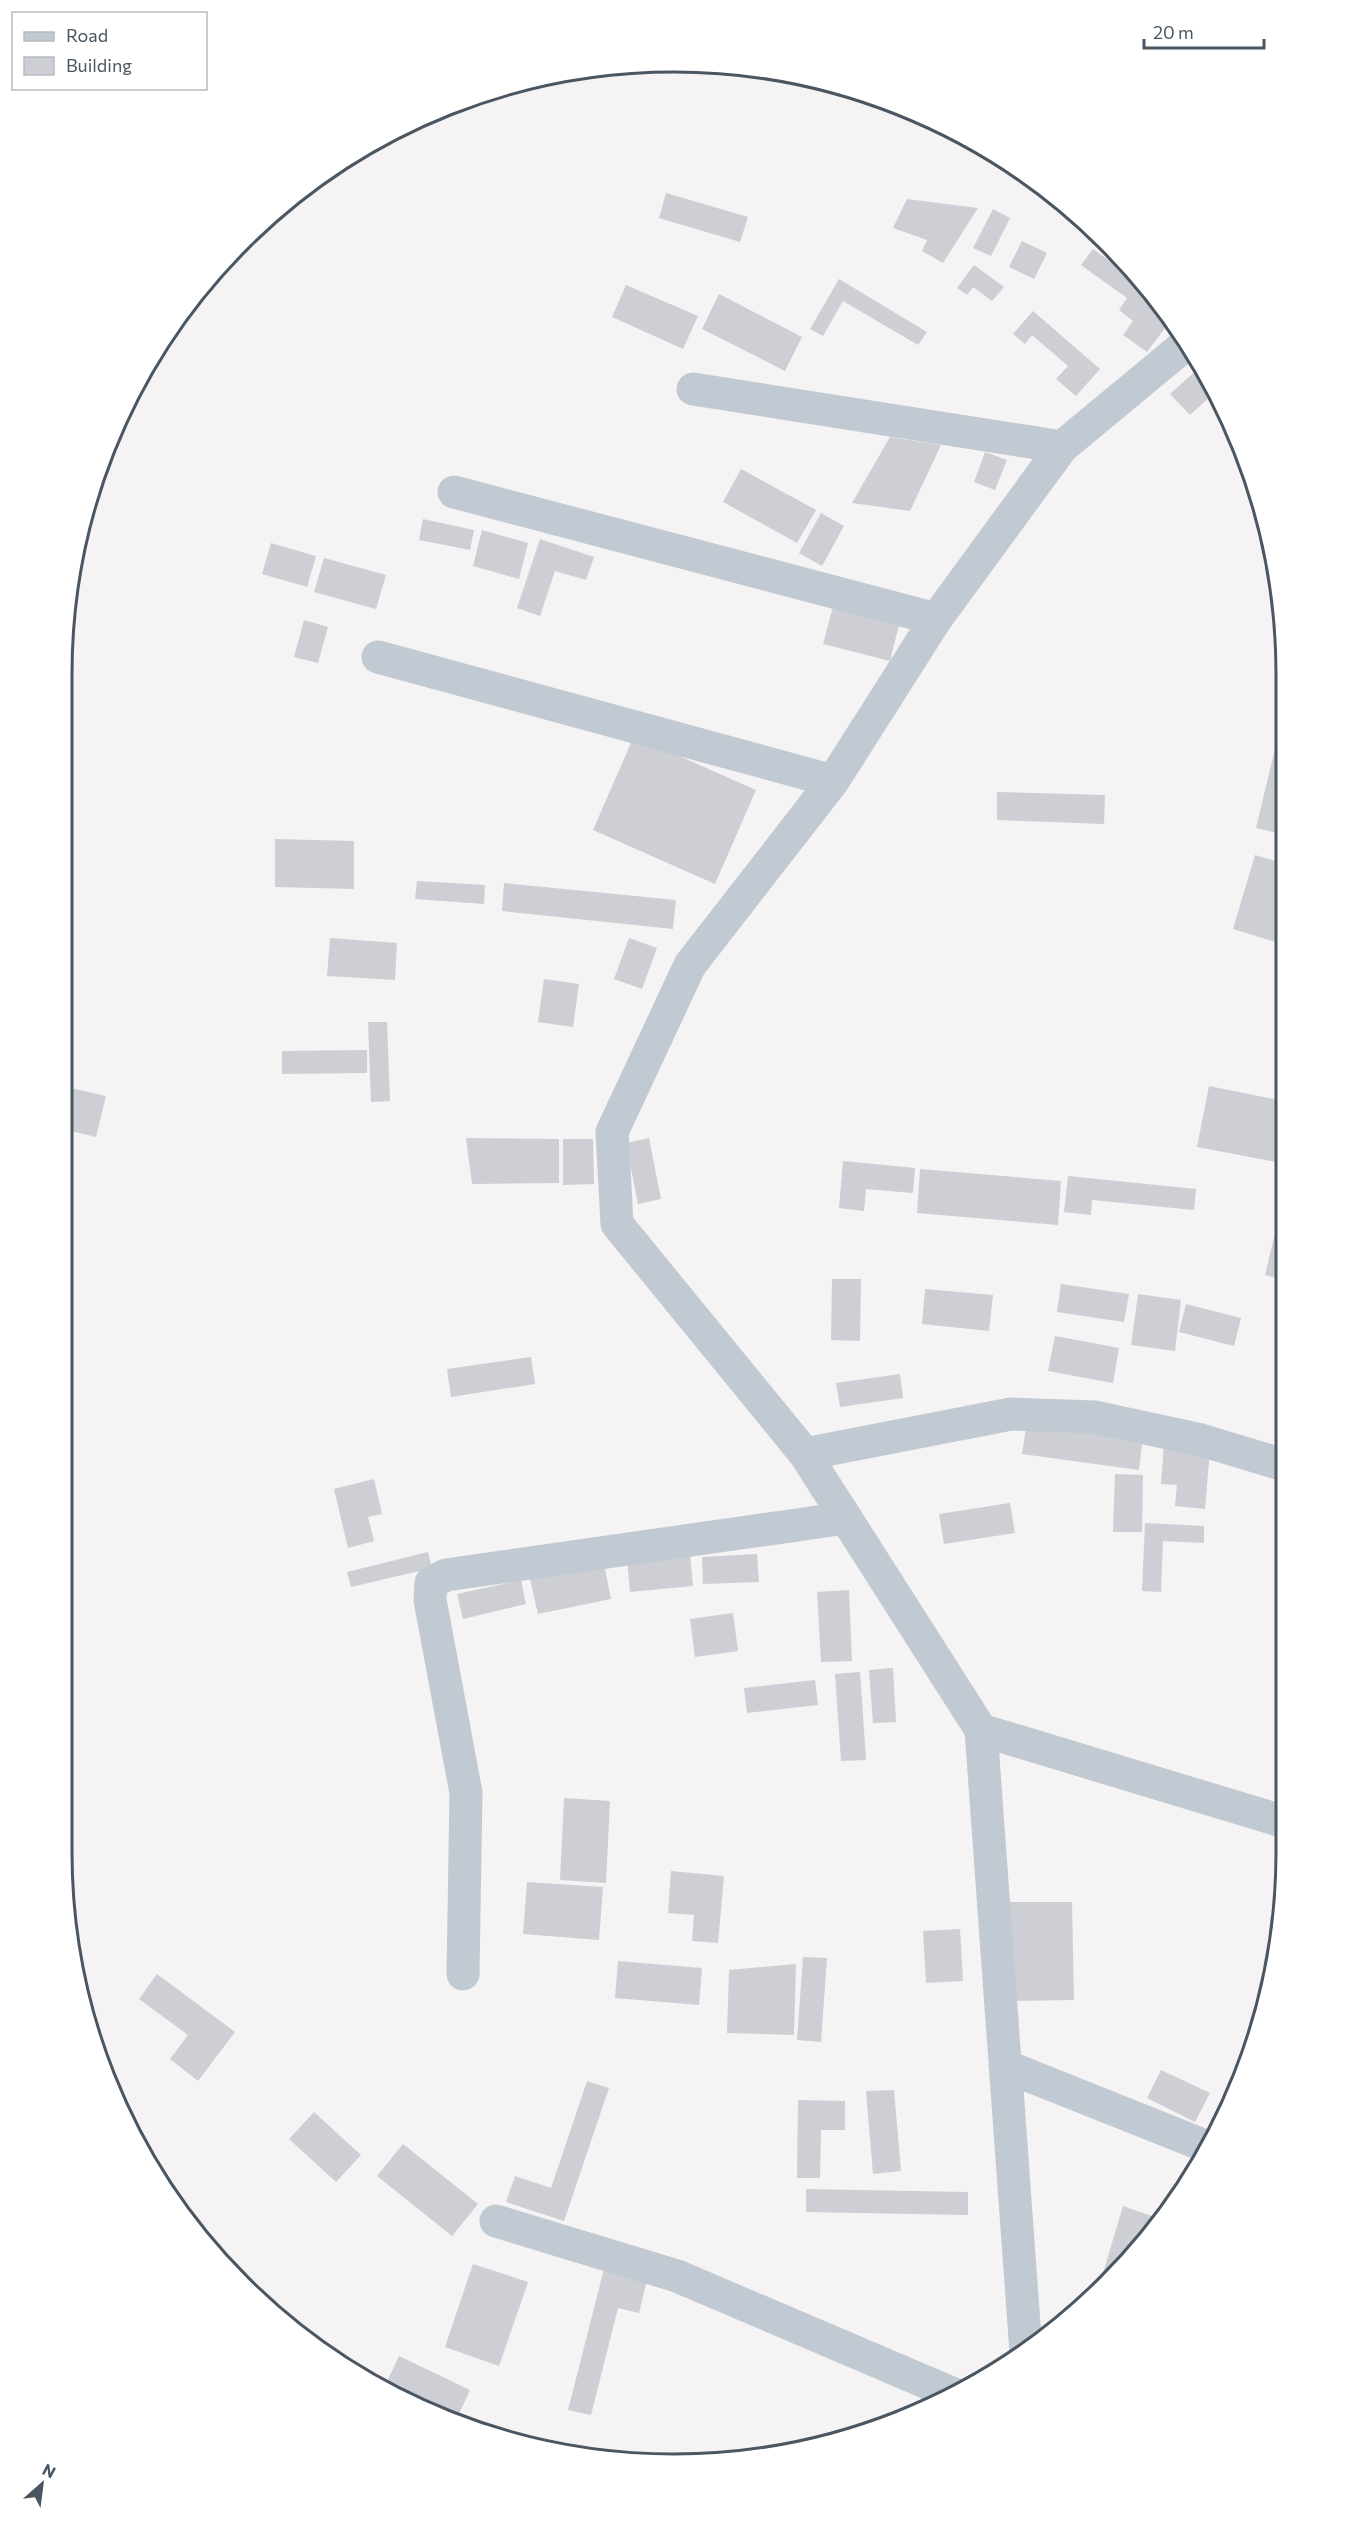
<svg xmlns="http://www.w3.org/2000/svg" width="1348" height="2526" font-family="Commissioner,sans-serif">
	<rect width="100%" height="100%" fill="#f5f3f3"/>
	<path fill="#cdcfd5" d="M666,193L748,217L740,242L659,218Z
		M907,199L978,208L943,263L922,251L927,240L893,228Z
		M993,209L1010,218L991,256L973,248Z
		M1022,241L1047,253L1034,279L1009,267Z
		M1093,249L1148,288L1160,301L1171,320L1147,352L1123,335L1133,321L1119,310L1127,298L1081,265Z
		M974,265L1004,287L992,301L973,287L967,295L957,288Z
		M839,279L927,332L918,345L843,301L823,336L810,329Z
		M626,285L698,316L683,349L612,317Z
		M719,294L802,337L785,371L702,329Z
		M1033,311L1100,369L1076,396L1056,379L1068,366L1032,335L1025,344L1013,334Z
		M1199,368L1213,394L1190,415L1170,394Z
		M890,437L941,445L910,511L852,503Z
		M985,452L1007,460L995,490L974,482Z
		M741,469L816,510L797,543L723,502Z
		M821,513L844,526L822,566L799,553Z
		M423,519L474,530L470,550L419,540Z
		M482,530L528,543L519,579L473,566Z
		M540,539L594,557L586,580L555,571L540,616L517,608Z
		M271,543L316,556L307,587L262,574Z
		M324,558L386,575L376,609L314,592Z
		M834,603L900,621L890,661L823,644Z
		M304,620L328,627L318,663L294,657Z
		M1281,724H1282V834L1256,828Z
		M634,736L756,790L715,884L593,830Z
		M997,792L1105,795L1104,824L997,820Z
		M275,839L354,841V889L275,887Z
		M1255,855L1282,863V944L1233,929Z
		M417,881L485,885L484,904L415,899Z
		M504,883L676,900L673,929L502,911Z
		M330,938L397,943L395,980L327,976Z
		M629,938L657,948L642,989L614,979Z
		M544,979L579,984L573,1027L538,1022Z
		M368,1022H387L390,1101L371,1102Z
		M367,1050V1073L282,1074V1051Z
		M62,1086L106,1096L96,1137L62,1129Z
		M1209,1086L1283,1101V1126L1276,1162L1197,1147Z
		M466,1138L559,1139V1183L472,1184Z
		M649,1138L661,1199L638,1204L626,1143Z
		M563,1139H593L594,1184L563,1185Z
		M843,1161L915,1168L913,1193L866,1189L864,1211L839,1208Z
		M920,1169L1061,1181L1058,1225L917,1213Z
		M1068,1176L1196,1189L1194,1210L1092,1200L1091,1215L1064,1212Z
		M1275,1233L1283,1235V1279L1265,1275Z
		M832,1279H861L860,1341L831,1340Z
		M1061,1284L1129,1294L1124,1322L1057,1312Z
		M925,1289L993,1295L989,1331L922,1324Z
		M1138,1294L1181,1300L1175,1351L1131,1345Z
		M1186,1304L1241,1318L1234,1346L1179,1332Z
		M1055,1336L1119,1348L1113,1383L1048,1371Z
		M531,1357L535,1384L451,1397L447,1369Z
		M900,1374L903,1398L840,1407L836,1383Z
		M1027,1421L1143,1436L1139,1470L1022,1454Z
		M1164,1445L1210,1450L1205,1509L1175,1506L1177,1485L1161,1484Z
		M1115,1474L1143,1475L1142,1532H1113Z
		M374,1479L382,1514L368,1517L374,1541L348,1548L334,1489Z
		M1010,1503L1015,1533L944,1544L939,1514Z
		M1145,1523L1204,1526V1543L1163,1541L1161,1592L1142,1591Z
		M428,1552L432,1568L351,1587L347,1572Z
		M690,1554L693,1586L630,1592L627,1560Z
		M757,1554L759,1582L703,1584L702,1557Z
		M604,1564L611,1599L538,1614L530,1579Z
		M521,1580L526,1604L463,1619L457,1594Z
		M849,1590L852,1661L821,1662L817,1592Z
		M733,1613L738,1651L695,1657L690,1619Z
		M893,1668L896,1722L873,1723L869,1670Z
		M860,1672L866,1760L841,1761L835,1674Z
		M815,1680L818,1705L747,1713L744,1688Z
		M564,1798L610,1801L606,1883L560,1880Z
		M671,1871L724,1876L718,1943L692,1941L694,1915L668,1913Z
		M527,1882L603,1887L599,1940L523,1934Z
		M1008,1902H1072L1074,2000L1010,2001Z
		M960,1929L963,1981L926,1983L923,1931Z
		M803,1957L827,1958L821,2042L797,2040Z
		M618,1961L702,1968L699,2005L615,1998Z
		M796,1964L794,2035L727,2033L729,1970Z
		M157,1974L235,2032L198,2081L170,2059L188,2035L139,1999Z
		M1161,2070L1210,2093L1195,2122L1147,2098Z
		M587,2081L609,2088L564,2221L506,2202L515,2176L551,2188Z
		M894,2090L901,2171L873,2174L866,2091Z
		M798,2100L845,2101V2130H821L820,2178H797Z
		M314,2112L361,2155L336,2182L289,2139Z
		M403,2144L478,2204L452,2236L377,2176Z
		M806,2189L968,2192V2215L806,2212Z
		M1123,2206L1163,2220L1110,2282L1101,2280Z
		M473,2264L528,2282L499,2366L445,2347Z
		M604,2269L647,2280L639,2313L618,2308L591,2415L568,2410Z
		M399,2356L470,2390L455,2423L439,2418L384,2388Z"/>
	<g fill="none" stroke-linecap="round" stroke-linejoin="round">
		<path stroke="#c1cad2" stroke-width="33" d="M693,389L1062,447
			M454,492L936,619
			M378,657L833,781
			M805,1454L1011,1414L1094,1417L1201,1440L1284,1465
			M981,1730L1285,1822
			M463,1974L466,1793L430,1600L431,1583L446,1575L846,1518
			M1005,2066L1208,2147
			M496,2221L677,2276L956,2395
			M1026,2352L981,1730L805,1454L617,1224L612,1132L690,965L833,781L936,619L1062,447L1185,345"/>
	</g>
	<path d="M0 0H1348V2526H0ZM674 72H674A602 602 0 0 1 1276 674V1852A602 602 0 0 1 674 2454H674A602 602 0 0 1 72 1852V674A602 602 0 0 1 674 72Z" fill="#fff" fill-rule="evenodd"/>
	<path fill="none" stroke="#4a5661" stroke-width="3" d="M674 72H674A602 602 0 0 1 1276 674V1852A602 602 0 0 1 674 2454H674A602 602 0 0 1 72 1852V674A602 602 0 0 1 674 72Z"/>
	<rect x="12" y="12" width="195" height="78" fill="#ffffff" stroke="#b7bbc0" stroke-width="1.5"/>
	<rect x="24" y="32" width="30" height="9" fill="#c1cad2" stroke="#b7bbc0" stroke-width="1.5"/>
	<text x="66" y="42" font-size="18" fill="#4a5661">Road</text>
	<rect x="24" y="57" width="30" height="18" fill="#cdcfd5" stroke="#b7bbc0" stroke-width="1.5"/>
	<text x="66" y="72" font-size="18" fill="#4a5661">Building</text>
	<g transform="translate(42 2484) rotate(28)" stroke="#ffffff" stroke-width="4.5" paint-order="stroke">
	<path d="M0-4.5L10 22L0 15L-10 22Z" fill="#4a5661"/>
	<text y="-9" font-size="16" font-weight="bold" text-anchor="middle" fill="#4a5661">N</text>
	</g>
	<path d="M1144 39v9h120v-9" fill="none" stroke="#4a5661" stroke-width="3"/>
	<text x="1153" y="39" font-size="18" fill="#4a5661" stroke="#ffffff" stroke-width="4.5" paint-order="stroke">20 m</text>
</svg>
